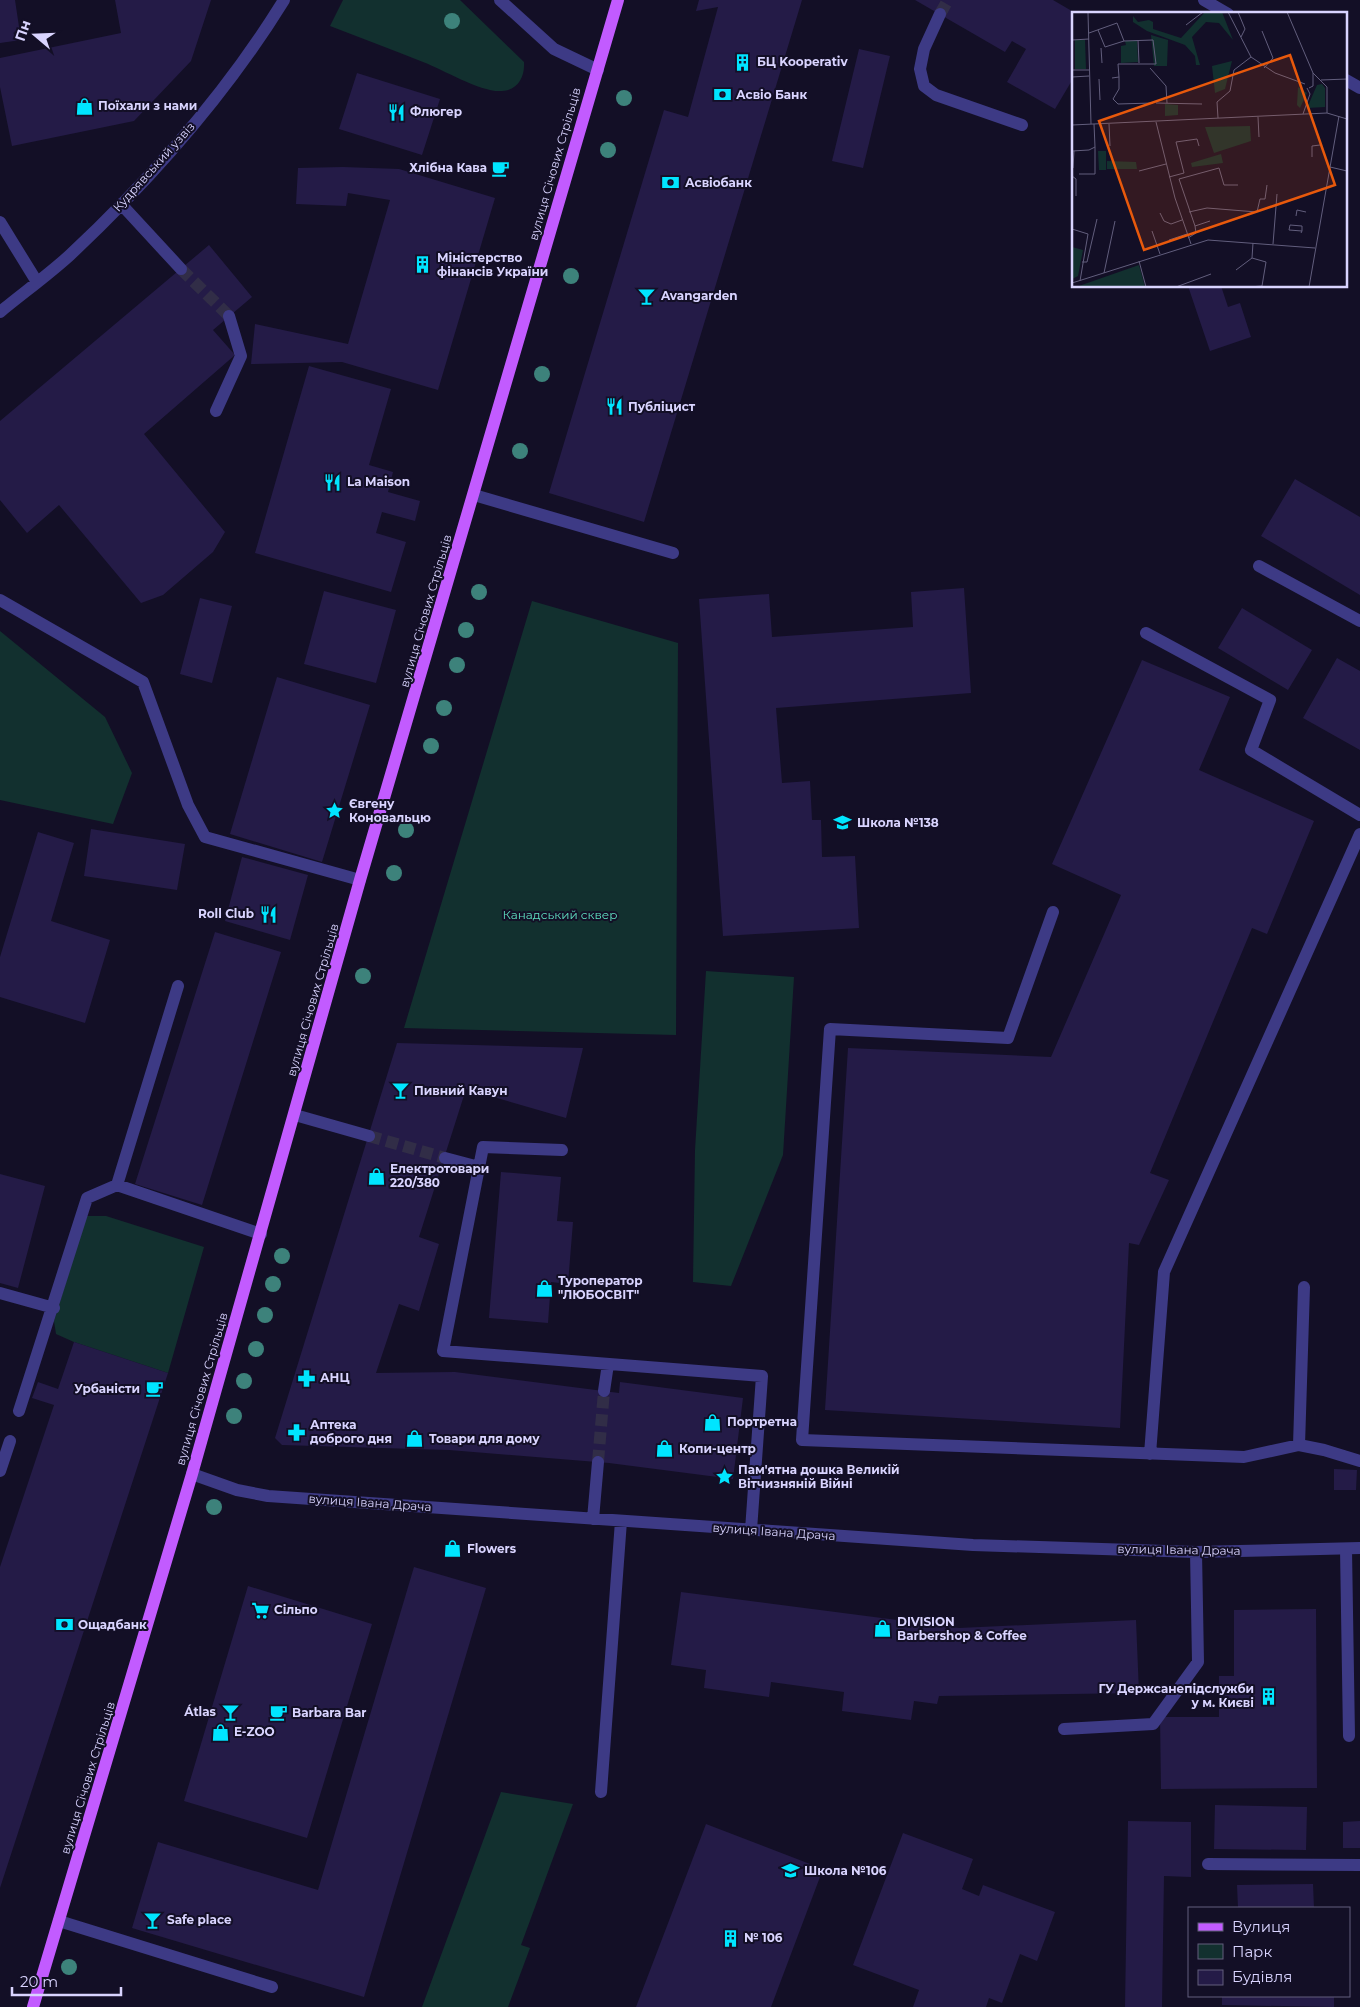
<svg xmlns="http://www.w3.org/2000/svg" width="1360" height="2007" font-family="Montserrat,sans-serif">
	<rect width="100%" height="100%" fill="#130f26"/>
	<path fill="#12302f" d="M343,0H460L524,62C525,77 518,90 502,91C482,93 444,70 423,62C393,50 361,38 330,26Z
		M532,601L678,643L676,1035L404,1028Z
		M0,631L105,717L132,773L113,824L0,800Z
		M706,971L794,977L783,1155L731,1286L693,1282L695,1150Z
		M86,1216H106L204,1247L168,1373L74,1342L56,1334L54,1321Z
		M501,1792L573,1804L521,1945L530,1948L508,2007H422Z"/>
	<path fill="#241b47" d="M0,0H15L21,40L0,43Z
		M115,0H211L191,61L134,121L12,146L0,87V58L121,33Z
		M699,0H802L644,522L549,493L664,110L688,117L718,7L696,11Z
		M915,0H1053L1077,14H1074V77L1055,109L1007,82L1026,49L1012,41L1005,52Z
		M859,49L890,56L863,168L832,161Z
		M357,73L440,99L422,155L339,129Z
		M343,167L399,169L495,198L438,390L342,362L251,364L255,324L348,344L390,200L348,193L346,206L296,204L298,168Z
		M209,245L252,297L213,330L235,355L144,434L225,532L213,552L163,595L141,603L59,505L27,533L0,500V421Z
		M1188,286H1221L1228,307L1240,303L1251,337L1210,351Z
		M309,366L391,389L369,465L393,472L388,492L420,501L415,521L382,512L376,533L406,542L391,592L255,553Z
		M1295,479L1360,517V595L1261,536Z
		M964,588L971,693L776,708L782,783L810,781L812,820H821L822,857L855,856L859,928L723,936L699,599L769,594L772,637L913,627L911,592Z
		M324,591L396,610L376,683L304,664Z
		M200,598L232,606L212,683L180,674Z
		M1242,608L1312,650L1288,690L1218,648Z
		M1337,658L1360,671V750L1303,718Z
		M1142,660L1230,697L1199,770L1314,821L1267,934L1252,928L1150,1173L1169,1180L1139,1245L1129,1243L1120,1428L825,1410L848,1048L1051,1057L1121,895L1052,864Z
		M277,677L370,705L322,862L230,834Z
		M91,829L185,844L177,890L84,876Z
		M38,832L74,843L51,921L110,940L85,1023L0,997V957Z
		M242,857L308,875L290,940L225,921Z
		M215,932L281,952L202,1205L135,1184Z
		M397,1043L583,1048L566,1118L466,1089L419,1237L439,1244L419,1311L399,1304L376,1373L455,1372L619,1393L620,1382L743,1398L733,1479L609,1463L449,1450L282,1445L275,1438Z
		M501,1172L561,1177L557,1221L573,1222L568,1284L551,1282L548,1323L489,1318Z
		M0,1174L45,1186L18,1288L0,1283Z
		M74,1342L168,1373L0,1888V1567L54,1405L32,1398L38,1382L58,1389Z
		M1334,1469L1357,1470L1356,1490H1334Z
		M414,1567L486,1588L364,1997L132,1928L158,1842L318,1890Z
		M248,1586L372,1624L307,1838L184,1801Z
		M681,1592L959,1628L1136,1620L1139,1693L939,1696L937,1704L914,1701L911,1720L842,1711L844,1692L771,1682L769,1697L704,1688L706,1670L671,1665Z
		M1316,1609L1317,1788L1161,1789L1160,1717H1219V1676H1234V1610Z
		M1215,1805L1307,1807L1306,1850L1214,1849Z
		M1128,1821L1191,1822V1877L1164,1876L1162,2007H1125Z
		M1360,1821V1848H1343V1822Z
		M706,1824L823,1869L771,2007H636Z
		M903,1833L973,1859L962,1889L979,1896L983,1885L1055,1912L1037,1961L1020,1954L1002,2003L989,1998L986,2007H913L919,1990L853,1965Z
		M1313,1884L1314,1908H1238L1237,1885Z
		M1222,1996H1334V2007L1222,2005Z"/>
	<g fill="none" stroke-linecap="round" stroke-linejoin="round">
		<path stroke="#312d47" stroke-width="12" stroke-dasharray="12 6" stroke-linecap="butt" d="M940,14L948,0
			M181,269L229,316
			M369,1136L445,1158
			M598,1462L604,1391"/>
		<path stroke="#3d3a85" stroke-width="12" d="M500,0L554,49L598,70
			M1204,0L1228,14
			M940,14L924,49L920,69L924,86L936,95L1022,125
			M1346,80L1360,88
			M121,204L181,269
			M0,222L37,282
			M0,312C23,293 48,275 70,255C151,179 226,94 284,0
			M216,411L241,356L229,316
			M474,495L673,553
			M1259,566L1360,621
			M0,600L143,682L188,805L205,837L360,880
			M1146,633L1270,700L1251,750L1360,815
			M1053,912L1008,1038L830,1029L802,1440L1244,1457L1299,1445
			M295,1115L369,1136
			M562,1150L483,1147L443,1351L762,1376L751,1530
			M445,1158L479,1167
			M117,1185L178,986
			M1304,1287L1299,1445L1324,1450L1360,1461
			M0,1293L54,1308
			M604,1391L608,1364
			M19,1411L87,1198L117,1185L261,1234
			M1150,1454L1164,1272L1360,834
			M0,1471L10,1441
			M192,1474L237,1490L268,1496L973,1545L1196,1552L1360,1548
			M593,1519L598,1462
			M1346,1549L1349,1736
			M1064,1729L1153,1724L1198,1662L1196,1552
			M601,1792L621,1521
			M1208,1864L1360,1865
			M59,1921L272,1987"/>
		<path stroke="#c25bff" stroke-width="12" d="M33,2007L192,1474L360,880L618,0"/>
	</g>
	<g fill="#3d827b">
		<circle cx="452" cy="21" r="8"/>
		<circle cx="624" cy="98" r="8"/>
		<circle cx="608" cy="150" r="8"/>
		<circle cx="571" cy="276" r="8"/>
		<circle cx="542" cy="374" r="8"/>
		<circle cx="520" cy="451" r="8"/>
		<circle cx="479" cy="592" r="8"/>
		<circle cx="466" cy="630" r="8"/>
		<circle cx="457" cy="665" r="8"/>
		<circle cx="444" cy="708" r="8"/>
		<circle cx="431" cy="746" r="8"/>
		<circle cx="406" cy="830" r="8"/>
		<circle cx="394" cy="873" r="8"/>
		<circle cx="363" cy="976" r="8"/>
		<circle cx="282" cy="1256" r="8"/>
		<circle cx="273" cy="1284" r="8"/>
		<circle cx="265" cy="1315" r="8"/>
		<circle cx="256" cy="1349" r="8"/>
		<circle cx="244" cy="1381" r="8"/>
		<circle cx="234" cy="1416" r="8"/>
		<circle cx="214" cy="1507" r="8"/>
		<circle cx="69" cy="1967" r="8"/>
	</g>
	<defs>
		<symbol id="building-bare" viewBox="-9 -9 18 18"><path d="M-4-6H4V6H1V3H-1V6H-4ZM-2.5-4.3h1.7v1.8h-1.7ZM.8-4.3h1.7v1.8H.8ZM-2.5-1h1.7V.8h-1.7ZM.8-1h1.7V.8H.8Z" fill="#00e5ff" stroke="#130f26" stroke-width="2.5" paint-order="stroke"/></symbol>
		<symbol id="bank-bare" viewBox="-9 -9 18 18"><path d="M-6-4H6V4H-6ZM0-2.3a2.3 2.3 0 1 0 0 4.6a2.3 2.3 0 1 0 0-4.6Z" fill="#00e5ff" stroke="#130f26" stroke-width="2.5" paint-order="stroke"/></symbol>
		<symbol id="shop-bare" viewBox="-9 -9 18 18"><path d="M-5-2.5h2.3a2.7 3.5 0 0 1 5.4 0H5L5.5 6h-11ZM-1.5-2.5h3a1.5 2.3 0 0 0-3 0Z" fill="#00e5ff" stroke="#130f26" stroke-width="2.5" paint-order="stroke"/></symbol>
		<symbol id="restaurant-bare" viewBox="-9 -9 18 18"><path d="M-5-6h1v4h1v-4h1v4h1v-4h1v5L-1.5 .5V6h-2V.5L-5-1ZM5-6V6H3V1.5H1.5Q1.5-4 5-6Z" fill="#00e5ff" stroke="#130f26" stroke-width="2.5" paint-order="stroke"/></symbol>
		<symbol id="cafe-bare" viewBox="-9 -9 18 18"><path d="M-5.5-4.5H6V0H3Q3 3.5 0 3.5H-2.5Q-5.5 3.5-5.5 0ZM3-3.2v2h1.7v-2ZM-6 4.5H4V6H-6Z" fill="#00e5ff" stroke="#130f26" stroke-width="2.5" paint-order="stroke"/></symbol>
		<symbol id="bar-bare" viewBox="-9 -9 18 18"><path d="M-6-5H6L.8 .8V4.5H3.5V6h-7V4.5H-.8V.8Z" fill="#00e5ff" stroke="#130f26" stroke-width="2.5" paint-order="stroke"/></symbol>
		<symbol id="sight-bare" viewBox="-9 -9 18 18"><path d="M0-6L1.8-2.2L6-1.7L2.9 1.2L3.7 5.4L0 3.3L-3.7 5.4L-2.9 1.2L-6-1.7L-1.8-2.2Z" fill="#00e5ff" stroke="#130f26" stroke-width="2.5" paint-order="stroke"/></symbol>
		<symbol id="school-bare" viewBox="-9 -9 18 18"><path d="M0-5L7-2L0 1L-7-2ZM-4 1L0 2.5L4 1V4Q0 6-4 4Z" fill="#00e5ff" stroke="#130f26" stroke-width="2.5" paint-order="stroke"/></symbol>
		<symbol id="pharmacy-bare" viewBox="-9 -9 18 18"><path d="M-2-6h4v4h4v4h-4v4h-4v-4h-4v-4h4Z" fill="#00e5ff" stroke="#130f26" stroke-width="2.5" paint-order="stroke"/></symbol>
		<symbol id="supermarket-bare" viewBox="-9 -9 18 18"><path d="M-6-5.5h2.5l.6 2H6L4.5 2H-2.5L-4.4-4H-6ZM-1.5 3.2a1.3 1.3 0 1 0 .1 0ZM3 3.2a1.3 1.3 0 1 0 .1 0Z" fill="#00e5ff" stroke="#130f26" stroke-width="2.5" paint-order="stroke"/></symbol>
	</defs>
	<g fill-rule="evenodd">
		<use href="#building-bare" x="730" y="50" width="25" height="25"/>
		<use href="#bank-bare" x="710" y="82" width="25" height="25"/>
		<use href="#shop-bare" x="72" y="94" width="25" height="25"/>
		<use href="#restaurant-bare" x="384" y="100" width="25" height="25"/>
		<use href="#cafe-bare" x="488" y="156" width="25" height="25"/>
		<use href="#bank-bare" x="658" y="170" width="25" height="25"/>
		<use href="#building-bare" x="410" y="252" width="25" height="25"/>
		<use href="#bar-bare" x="634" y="284" width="25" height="25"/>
		<use href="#restaurant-bare" x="602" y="394" width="25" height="25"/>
		<use href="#restaurant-bare" x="320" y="470" width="25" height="25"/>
		<use href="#sight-bare" x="322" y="798" width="25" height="25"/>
		<use href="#school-bare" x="830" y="810" width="25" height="25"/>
		<use href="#restaurant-bare" x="256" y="902" width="25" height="25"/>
		<use href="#bar-bare" x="388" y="1078" width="25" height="25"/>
		<use href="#shop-bare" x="364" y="1164" width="25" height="25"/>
		<use href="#shop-bare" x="532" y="1276" width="25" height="25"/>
		<use href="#pharmacy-bare" x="294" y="1366" width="25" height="25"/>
		<use href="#cafe-bare" x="142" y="1376" width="25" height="25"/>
		<use href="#shop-bare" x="700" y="1410" width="25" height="25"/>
		<use href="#pharmacy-bare" x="284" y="1420" width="25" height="25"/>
		<use href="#shop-bare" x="402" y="1426" width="25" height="25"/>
		<use href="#shop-bare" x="652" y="1436" width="25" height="25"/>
		<use href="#sight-bare" x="712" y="1464" width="25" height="25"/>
		<use href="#shop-bare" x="440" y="1536" width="25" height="25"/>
		<use href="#supermarket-bare" x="248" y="1598" width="25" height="25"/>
		<use href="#bank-bare" x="52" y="1612" width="25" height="25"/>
		<use href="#shop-bare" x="870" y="1616" width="25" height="25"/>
		<use href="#building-bare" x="1256" y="1684" width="25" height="25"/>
		<use href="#bar-bare" x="218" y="1700" width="25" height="25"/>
		<use href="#cafe-bare" x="266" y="1700" width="25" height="25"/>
		<use href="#shop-bare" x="208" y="1720" width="25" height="25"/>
		<use href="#school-bare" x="778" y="1858" width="25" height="25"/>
		<use href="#bar-bare" x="140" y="1908" width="25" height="25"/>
		<use href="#building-bare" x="718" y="1926" width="25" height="25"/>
	</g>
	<g text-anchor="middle" stroke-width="4" stroke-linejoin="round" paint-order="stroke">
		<g font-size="12" font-weight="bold" fill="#d9d4ff" stroke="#130f26" text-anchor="start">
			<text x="757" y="66">БЦ Kooperativ</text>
			<text x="736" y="99">Асвіо Банк</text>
			<text x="98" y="110">Поїхали з нами</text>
			<text x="410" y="116">Флюгер</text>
			<text x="487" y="172" text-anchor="end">Хлібна Кава</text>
			<text x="685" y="187">Асвіобанк</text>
			<text x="437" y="262">Міністерство<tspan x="437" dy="14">фінансів України</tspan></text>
			<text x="661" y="300">Avangarden</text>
			<text x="628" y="411">Публіцист</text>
			<text x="347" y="486">La Maison</text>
			<text x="349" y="808">Євгену<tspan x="349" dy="14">Коновальцю</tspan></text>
			<text x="857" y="827">Школа №138</text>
			<text x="254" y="918" text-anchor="end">Roll Club</text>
			<text x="414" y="1095">Пивний Кавун</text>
			<text x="390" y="1173">Електротовари<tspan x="390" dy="14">220/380</tspan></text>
			<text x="558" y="1285">Туроператор<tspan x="558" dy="14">"ЛЮБОСВІТ"</tspan></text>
			<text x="320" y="1382">АНЦ</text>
			<text x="140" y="1393" text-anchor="end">Урбаністи</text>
			<text x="727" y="1426">Портретна</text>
			<text x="310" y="1429">Аптека<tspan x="310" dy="14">доброго дня</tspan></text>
			<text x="429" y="1443">Товари для дому</text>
			<text x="679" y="1453">Копи-центр</text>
			<text x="738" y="1474">Пам'ятна дошка Великій<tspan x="738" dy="14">Вітчизняній Війні</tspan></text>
			<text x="467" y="1553">Flowers</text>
			<text x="274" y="1614">Сільпо</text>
			<text x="897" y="1626">DIVISION<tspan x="897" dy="14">Barbershop &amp; Coffee</tspan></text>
			<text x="78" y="1629">Ощадбанк</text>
			<text x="1254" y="1693" text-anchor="end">ГУ Держсанепідслужби<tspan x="1254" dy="14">у м. Києві</tspan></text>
			<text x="216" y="1716" text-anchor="end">Átlas</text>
			<text x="292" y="1717">Barbara Bar</text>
			<text x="234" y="1736">E-ZOO</text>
			<text x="804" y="1875">Школа №106</text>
			<text x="167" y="1924">Safe place</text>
			<text x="744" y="1942">№ 106</text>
		</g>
		<g font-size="12" fill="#d9d4ff" stroke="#130f26">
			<text transform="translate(555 164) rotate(-74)" y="4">вулиця Січових Стрільців</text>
			<text transform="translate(154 167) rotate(-48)" y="4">Кудрявський узвіз</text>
			<text transform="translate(426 611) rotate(-74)" y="4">вулиця Січових Стрільців</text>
			<text transform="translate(313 1000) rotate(-74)" y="4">вулиця Січових Стрільців</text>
			<text transform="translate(202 1389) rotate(-74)" y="4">вулиця Січових Стрільців</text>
			<text transform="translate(370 1503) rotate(4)" y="4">вулиця Івана Драча</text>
			<text transform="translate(774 1532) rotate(4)" y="4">вулиця Івана Драча</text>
			<text transform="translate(1179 1550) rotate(1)" y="4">вулиця Івана Драча</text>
			<text transform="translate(88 1778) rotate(-73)" y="4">вулиця Січових Стрільців</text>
		</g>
		<g font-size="12" fill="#5fe0c0" stroke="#130f26">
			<text x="560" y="919">Канадський сквер</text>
		</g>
	</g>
	<g transform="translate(1072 12)">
		<rect width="275" height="275" fill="#130f26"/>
		<path d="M133,0H150L161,28L147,11L134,10L120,25L128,53H124L123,44L113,33L75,19L61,10V4L66,10L77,8L81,10V17L109,26ZM79,23L96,28L95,54H82ZM3,28H13L14,57H3ZM53,29H65L66,50L49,51V34L54,33ZM160,49L153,77L143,81L140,54ZM250,72L253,76V95L235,96L245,73ZM226,75L235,81L228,96L225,93ZM93,92L106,93V103L93,104ZM178,114L179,129L142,141L133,115ZM26,139H34V158H27ZM149,142L151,151L120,155L119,151ZM35,149L64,150L65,157H35ZM0,235L11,238L6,264L0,267ZM67,253L73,275H4Z" fill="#12302f"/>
		<path fill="none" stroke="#625e7d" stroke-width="1" d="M156,0L179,45L203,61L233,72M166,0L173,17L169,25M215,0L241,61V74L237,76M16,1L19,112M114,13L131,0M190,19L201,46L192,56M17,21L45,11L52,29L33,35L26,18M0,28L17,27M66,28L67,51M29,36L30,51M78,56L94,74L95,91M0,58H17M241,61L255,75V101M0,65L17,64M40,66L47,65L46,52H84L81,28L52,29M27,67L28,88M249,68L275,67M41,87L46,92L81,91M41,87L47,77V65M84,91L130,92M231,102L238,82L235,76M186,105L187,125M146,106L145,90L158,79L162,58L179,45M84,110L103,186L119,232M37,112L38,134M0,113L255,101L275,107M0,139L17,138L23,135L22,112M240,145V134L248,133M258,155L275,159M1,156L2,139M67,159L94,152M7,162H23V135M0,164L4,167V184M97,165L112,161L104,130L125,127L127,134M117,200L135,196L185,200L188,187H193L195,173M88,201L92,209L99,212L110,208M224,204L225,198L234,200M123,214L107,167L147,156L152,173H166M0,217L16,222L8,269M80,219L88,242M229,221L230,219V214L218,213L217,218L230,219M116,226L124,221L123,214L138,209M97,228L115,222M201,232L205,182M67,249L74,275M10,250H15L25,207M164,258L180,246L181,231M32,261L43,209M0,271L136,228L243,236M104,275L139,262M177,275L190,274L194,250L180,246M237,275L267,104"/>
		<path fill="#e8590c" fill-opacity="0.15" stroke="#e8590c" stroke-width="2.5" d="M218,43L263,173L72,238L27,109Z"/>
		<rect width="275" height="275" fill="none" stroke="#d9d4ff" stroke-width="2.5"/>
	</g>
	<rect x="1188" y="1907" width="162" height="90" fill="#130f26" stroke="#625e7d"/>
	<rect x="1198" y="1923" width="25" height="8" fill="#c25bff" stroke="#625e7d"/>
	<text x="1232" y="1932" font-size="15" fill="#d9d4ff">Вулиця</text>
	<rect x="1198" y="1944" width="25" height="15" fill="#12302f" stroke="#625e7d"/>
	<text x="1232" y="1957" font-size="15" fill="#d9d4ff">Парк</text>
	<rect x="1198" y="1970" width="25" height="15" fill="#241b47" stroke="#625e7d"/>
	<text x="1232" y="1982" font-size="15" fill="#d9d4ff">Будівля</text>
	<g transform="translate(35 35) rotate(289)" stroke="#130f26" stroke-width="4" paint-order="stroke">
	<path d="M0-4L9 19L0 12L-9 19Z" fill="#d9d4ff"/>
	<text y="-8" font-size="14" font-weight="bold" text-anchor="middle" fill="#d9d4ff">Пн</text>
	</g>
	<path d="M12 1987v8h109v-8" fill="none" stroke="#d9d4ff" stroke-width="2.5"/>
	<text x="20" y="1987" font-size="15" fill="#d9d4ff" stroke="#130f26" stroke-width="4" paint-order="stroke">20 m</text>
</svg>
